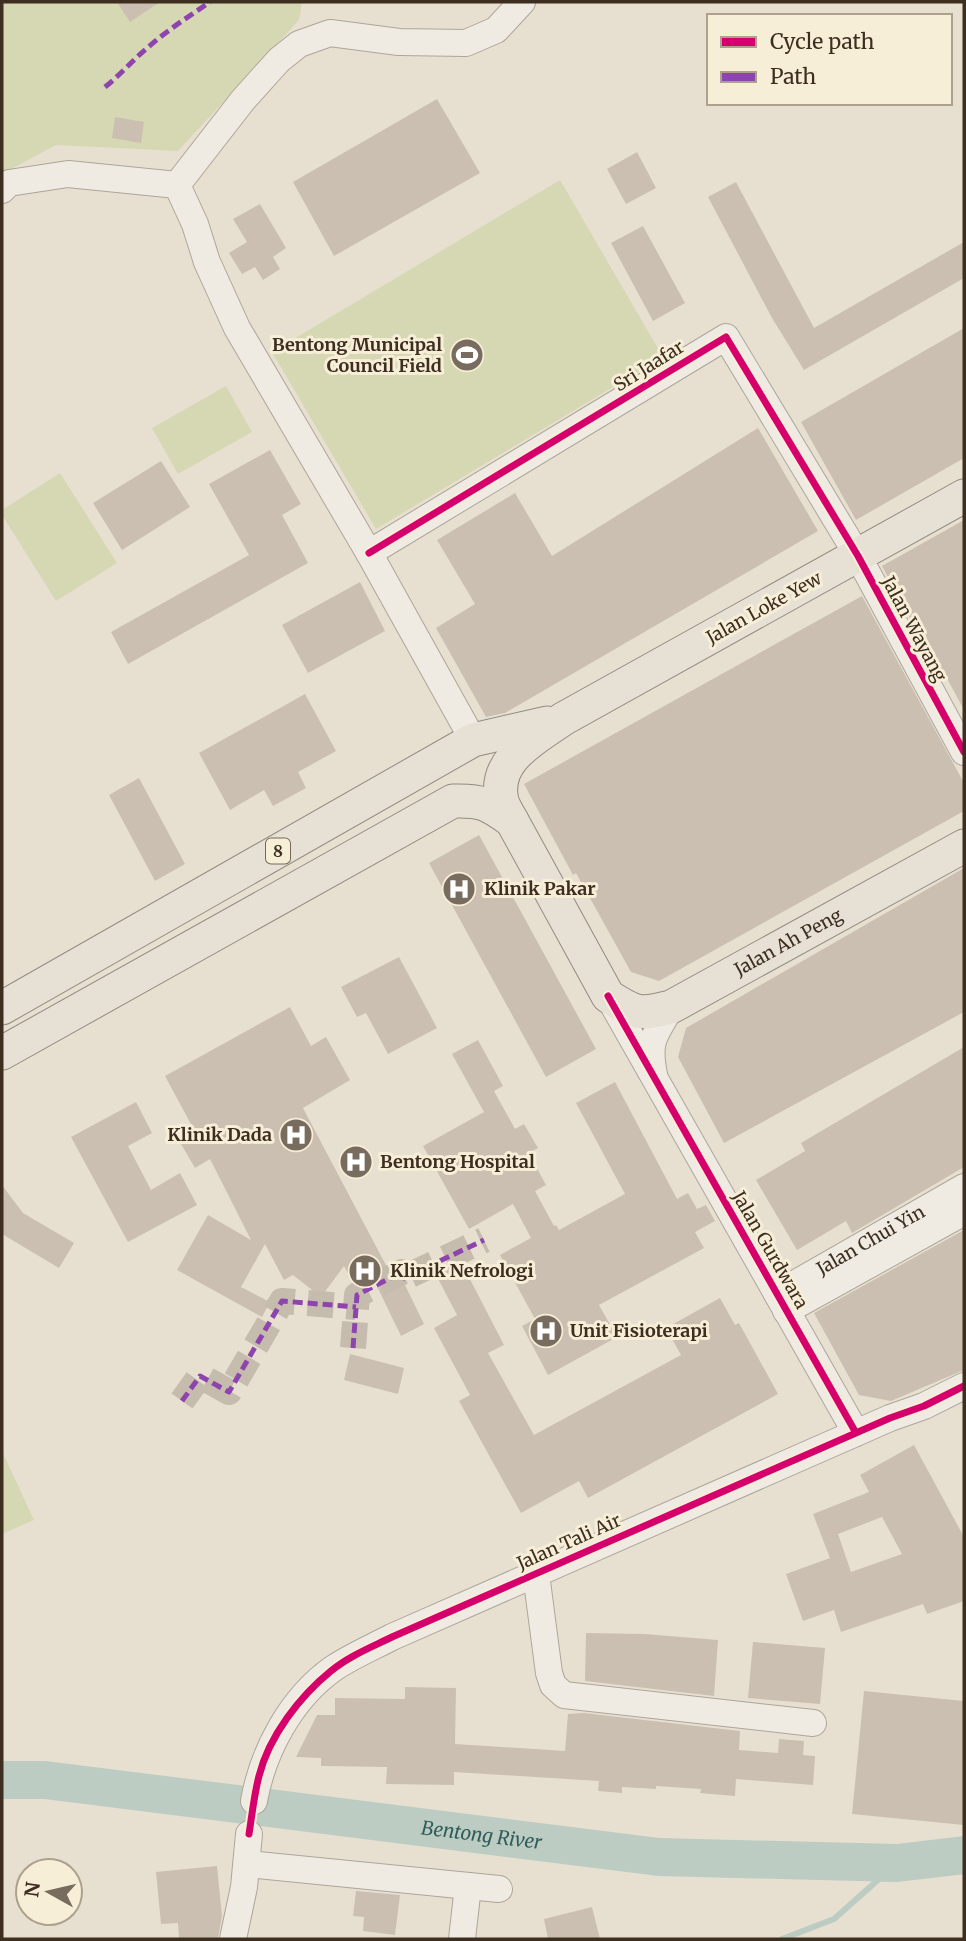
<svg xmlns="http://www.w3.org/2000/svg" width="966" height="1941" font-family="Merriweather,serif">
	<rect width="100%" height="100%" fill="#e7e0d1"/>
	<path fill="#d6d7b3" d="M2,2H302L299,20L178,151L56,145L2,174Z
		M560,180L663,357L376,529L272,352Z
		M226,386L252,432L178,474L152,428Z
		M60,473L117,563L56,601L2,515V510Z
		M2,1451L34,1520L2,1534Z"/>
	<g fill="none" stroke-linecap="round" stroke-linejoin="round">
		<path stroke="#bcccc2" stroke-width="6" d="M782,1939L834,1919L897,1863"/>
		<path stroke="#bcccc2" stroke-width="38" id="s1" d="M2,1780H45L659,1857L897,1863L964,1855"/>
	</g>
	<path fill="#cbbfb2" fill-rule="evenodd" d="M117,2H160L130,22Z
		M437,99L480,173L334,256L293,182Z
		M115,117L144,122L141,143L112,138Z
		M637,152L656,188L626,204L607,169Z
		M736,182L814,328L964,242V278L804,370L772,318L708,197Z
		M260,204L286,248L273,257L280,269L263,280L255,267L242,274L229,253L247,242L233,219Z
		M643,226L685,303L653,321L611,243Z
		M964,328V458L856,520L801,422Z
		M758,428L818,531L505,713L486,717L436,628L475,604L437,540L515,493L552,556Z
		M270,450L301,504L282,515L308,563L128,664L111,632L249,555L209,484Z
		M161,461L190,507L122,550L93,503Z
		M964,520V710L942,669L938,671L882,566Z
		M360,582L385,631L308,673L282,625Z
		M862,596L964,783V811L659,981L631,972L576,873L573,875L524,784Z
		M305,694L336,751L298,772L306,788L273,806L264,790L230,810L199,753Z
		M139,778L185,864L155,881L109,795Z
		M479,835L596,1049L546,1077L429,863Z
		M964,868V1012L724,1143L678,1057L686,1028Z
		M399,957L437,1028L388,1054L366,1013L357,1017L341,987Z
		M290,1007L311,1046L326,1037L350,1080L303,1108L398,1288L405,1285L424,1324L401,1336L372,1276L355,1286L344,1266L321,1297L293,1275L284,1280L265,1244L241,1287L270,1302L262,1317L177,1270L208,1215L251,1240L210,1159L195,1168L177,1137L193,1128L165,1076Z
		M478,1040L503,1086L494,1091L515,1129L524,1124L538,1148L529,1153L546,1185L535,1191L554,1226L556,1225L559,1230L625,1194L576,1103L615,1082L677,1199L688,1193L697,1209L706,1205L715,1221L695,1232L704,1248L599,1305L617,1337L548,1375L522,1326L535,1319L500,1255L531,1238L513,1204L469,1229L423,1146L484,1112L452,1054Z
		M964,1047V1167L852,1233L846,1221L797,1250L756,1180L805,1151L801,1143Z
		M136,1102L152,1133L128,1146L151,1190L180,1173L197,1205L128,1242L71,1137Z
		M2,1185L23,1213L74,1243L59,1268L2,1234Z
		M964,1230V1370L891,1401L859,1395L814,1313Z
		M459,1258L504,1345L488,1353L534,1435L681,1355L666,1328L720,1298L735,1325L739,1323L778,1394L588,1498L579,1481L521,1513L459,1401L470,1395L434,1328L457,1315L434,1271Z
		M350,1354L404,1368L398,1394L344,1380Z
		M914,1445L964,1537V1601L927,1614L923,1604L841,1632L834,1610L803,1621L786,1574L830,1558L813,1514L869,1492L860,1475ZM882,1517L902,1554L851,1572L838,1534Z
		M586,1633L645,1634L718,1640L714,1696L585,1681Z
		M753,1642L825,1648L820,1704L748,1698Z
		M405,1687L456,1688L455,1744L565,1751L568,1714L584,1713L740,1731L739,1750L778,1753L779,1739L804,1741L803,1755L815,1756L813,1785L736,1779L735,1796L700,1793L701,1789L656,1786V1789L622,1787V1793L598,1791L599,1781L454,1772V1785L386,1784L387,1767L321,1766V1758L296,1757L317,1715H335V1698L405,1699Z
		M864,1691L964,1701V1825L852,1814Z
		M217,1866L222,1916L218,1939H179L178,1923L161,1924L156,1872Z
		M356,1891L400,1895L395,1935L363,1931L364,1917L353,1916Z
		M592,1907L600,1939H548L544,1919Z"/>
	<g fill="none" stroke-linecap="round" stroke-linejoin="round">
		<path stroke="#c5bcae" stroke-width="26" stroke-dasharray="26 13" stroke-linecap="butt" d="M353,1348L357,1295L402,1272L404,1278L484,1240
			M182,1401L200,1376L229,1392L282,1301L356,1307"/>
		<defs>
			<g id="minor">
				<path d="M177,185L195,224L207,262L237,328L369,553L473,740"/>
				<path d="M177,185L243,100L279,60L299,44L330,33L399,42L466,43L496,30L522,2"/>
				<path d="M2,190L9,183L68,174L177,185"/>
				<path d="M369,553L726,337L858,556L964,752"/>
				<path d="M608,996L856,1433"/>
				<path d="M654,1074C647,1040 655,1035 671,1007"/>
				<path id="s2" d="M777,1294L964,1187"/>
				<path d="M786,1311L964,1212"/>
				<path d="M536,1574L549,1673L553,1685L564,1695L813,1723"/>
				<path d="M254,1801C263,1751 291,1698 334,1668C352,1656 373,1647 392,1637L890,1418L924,1406L964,1386"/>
				<path d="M248,1864L499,1889"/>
				<path d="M233,1939L244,1887L249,1834"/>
				<path d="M462,1939L468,1886"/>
			</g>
			<g id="major">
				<path id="s3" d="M964,496L563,719C535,739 492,760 502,801C504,808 509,815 512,821L608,996C636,1014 639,1015 671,1007L964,846"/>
				<path d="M2,1008L473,740L547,723"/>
				<path d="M2,1053L453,801C483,800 488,804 512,821"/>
			</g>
		</defs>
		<use href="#minor" stroke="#ada599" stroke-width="28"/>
		<use href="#major" stroke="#928b80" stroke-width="35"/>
		<use href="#minor" stroke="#efebe3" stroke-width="26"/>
		<use href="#major" stroke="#e6e1d4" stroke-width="33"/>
		<path stroke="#8e44ad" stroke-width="5" stroke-dasharray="10 5" stroke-linecap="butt" d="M105,87C120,75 132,61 146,49C166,31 188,17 210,2
			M353,1348L357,1295L402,1272L404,1278L484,1240
			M182,1401L200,1376L229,1392L282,1301L356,1307"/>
		<defs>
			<path id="cycleway" d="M369,553L726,337L858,556L964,752
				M608,996L856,1433
				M249,1834C252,1815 254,1795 259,1776C269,1736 300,1696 331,1671C349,1656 372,1647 392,1637L890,1418L924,1406L964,1386"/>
		</defs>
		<use href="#cycleway" stroke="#f7eed8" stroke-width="11"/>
		<use href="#cycleway" stroke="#d6006c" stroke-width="7"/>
	</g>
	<defs>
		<symbol id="stadium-disc" viewBox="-11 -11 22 22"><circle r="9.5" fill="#786c5e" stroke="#f7eed8"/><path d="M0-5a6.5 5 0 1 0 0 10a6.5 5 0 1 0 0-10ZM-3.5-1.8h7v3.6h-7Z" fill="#fff"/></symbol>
		<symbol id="hospital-disc" viewBox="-11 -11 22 22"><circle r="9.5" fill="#786c5e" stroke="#f7eed8"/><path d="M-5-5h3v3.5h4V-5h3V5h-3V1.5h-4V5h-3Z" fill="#fff"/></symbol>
	</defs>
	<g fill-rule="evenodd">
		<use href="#stadium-disc" x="448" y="336" width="38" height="38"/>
		<use href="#hospital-disc" x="440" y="870" width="38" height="38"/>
		<use href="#hospital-disc" x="277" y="1116" width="38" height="38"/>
		<use href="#hospital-disc" x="337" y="1143" width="38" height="38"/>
		<use href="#hospital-disc" x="346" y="1252" width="38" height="38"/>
		<use href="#hospital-disc" x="527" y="1312" width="38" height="38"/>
	</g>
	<g text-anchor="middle" stroke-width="6" stroke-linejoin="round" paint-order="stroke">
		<rect fill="#f7eed8" stroke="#756857" stroke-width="2" x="266" y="838.5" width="24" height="25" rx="5"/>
		<g font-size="16" font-weight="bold" fill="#3d2e20">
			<text x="278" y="857">8</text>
		</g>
		<g font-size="18" font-weight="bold" fill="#3d2e20" stroke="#f7eed8" text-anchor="start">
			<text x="442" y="351" text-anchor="end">Bentong Municipal<tspan x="442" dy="21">Council Field</tspan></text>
			<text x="484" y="895">Klinik Pakar</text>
			<text x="272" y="1141" text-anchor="end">Klinik Dada</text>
			<text x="380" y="1168">Bentong Hospital</text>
			<text x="390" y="1277">Klinik Nefrologi</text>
			<text x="570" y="1337">Unit Fisioterapi</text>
		</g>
		<g font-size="18" fill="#3d2e20" stroke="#f7eed8">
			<text transform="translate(649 366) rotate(-32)" y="6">Sri Jaafar</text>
			<text transform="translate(764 608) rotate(-29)" y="6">Jalan Loke Yew</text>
			<text transform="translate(914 629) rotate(62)" y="6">Jalan Wayang</text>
			<text dy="6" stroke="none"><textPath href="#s3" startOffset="992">Jalan Ah Peng</textPath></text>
			<text dy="6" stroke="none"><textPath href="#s2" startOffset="108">Jalan Chui Yin</textPath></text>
			<text transform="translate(770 1250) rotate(60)" y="6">Jalan Gurdwara</text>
			<text transform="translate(569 1542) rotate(-24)" y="6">Jalan Tali Air</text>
		</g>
		<g font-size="19" font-style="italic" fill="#2f5d5a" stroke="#f7eed8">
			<text dy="7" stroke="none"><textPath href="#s1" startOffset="483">Bentong River</textPath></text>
		</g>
	</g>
	<rect width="966" height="1941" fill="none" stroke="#3d2e20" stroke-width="7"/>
	<rect x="707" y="14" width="245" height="91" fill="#f7eed8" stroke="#ada18e" stroke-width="2"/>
	<rect x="721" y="37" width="35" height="10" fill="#d6006c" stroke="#ada18e" stroke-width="2"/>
	<text x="770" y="49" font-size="21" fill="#3d2e20">Cycle path</text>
	<rect x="721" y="72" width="35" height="10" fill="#8e44ad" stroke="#ada18e" stroke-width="2"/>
	<text x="770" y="84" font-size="21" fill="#3d2e20">Path</text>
	<g transform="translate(49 1892) rotate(278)"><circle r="33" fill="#f7eed8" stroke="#ada18e" stroke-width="2"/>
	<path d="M0-5L12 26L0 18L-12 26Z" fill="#786c5e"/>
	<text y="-10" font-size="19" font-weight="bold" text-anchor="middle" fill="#3d2e20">N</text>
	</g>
</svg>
